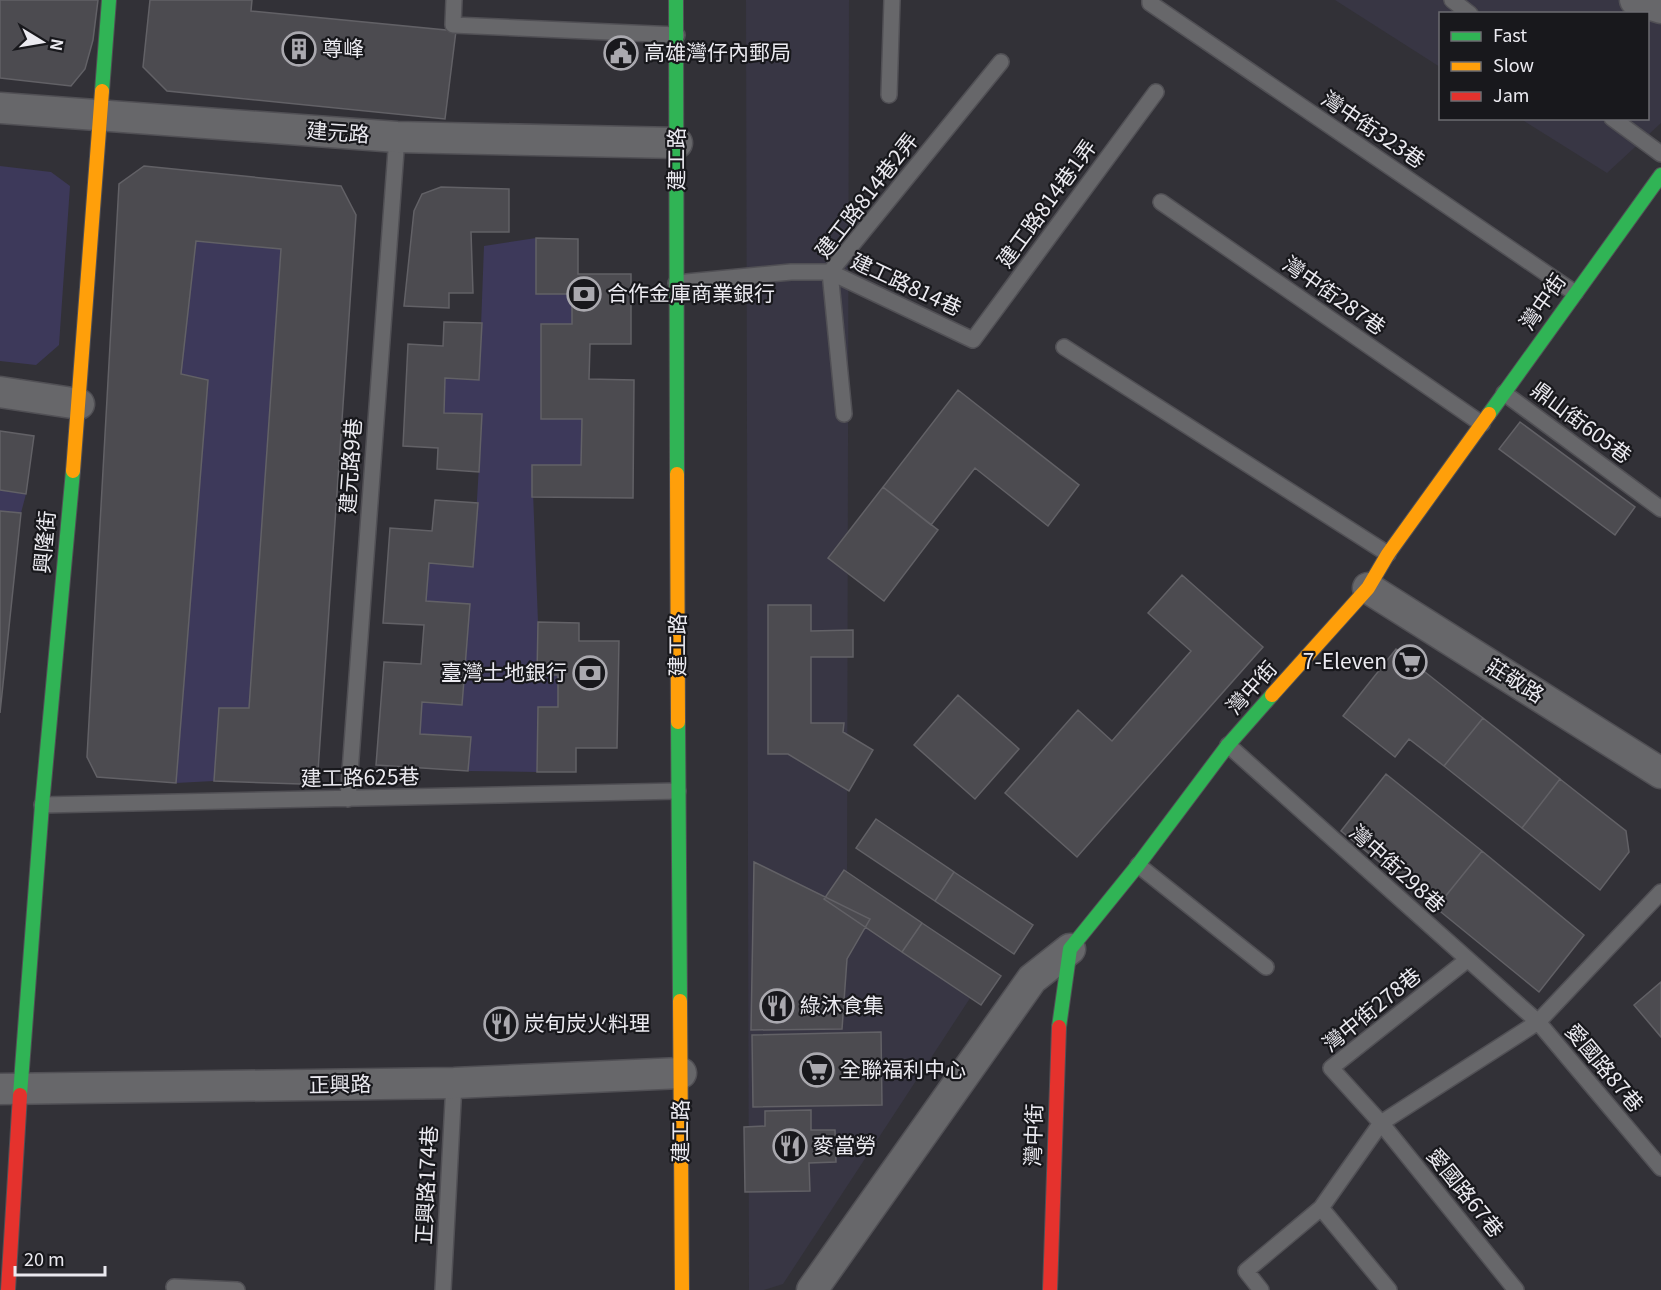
<svg xmlns="http://www.w3.org/2000/svg" width="1661" height="1290" font-family="Georgia,'Noto Sans TC',serif">
	<rect width="100%" height="100%" fill="#323137"/>
	<path fill="#383644" d="M746,0H849L847,895L976,989L783,1284L764,1290H749Z
		M1335,0H1661V123L1607,173L1521,119L1648,118V14H1440V67Z"/>
	<path fill="#3d395a" d="M0,166L51,172L70,186L59,345L36,365L0,361Z
		M536,238V293L572,294V324L541,325V419H582L581,465L532,466L538,622L537,675H558V707H538L537,772L468,771L471,738L420,734L422,702L462,705L470,605L426,601L429,563L473,567L482,415L444,413L445,378L479,380L484,246Z
		M196,241L281,249L249,708H219L214,781L176,783L208,380L181,374Z
		M0,490L26,494L21,513L0,511Z"/>
	<path fill="#4c4b50" stroke="#626166" stroke-width="1.5" d="M0,0H98L93,40L85,69L71,86L0,78Z
		M150,0H252L251,11L456,31L445,119L167,91L143,67Z
		M144,166L341,186L356,215L318,771L301,784L214,781L219,708H249L281,249L196,241L181,374L208,380L176,783L97,777L87,757L119,184Z
		M441,187L509,189V232H471L473,293H449V308L404,306L414,211L422,194Z
		M536,238L578,239V274H631V344H590L589,379L634,380L633,498L532,497V465H581L582,419H541V324H572V294H536Z
		M444,322L482,323L479,380L445,378L444,413L482,414L479,472L437,469L438,448L403,446L408,344L443,346Z
		M958,390L1079,485L1048,526L975,468L931,525L883,487Z
		M1520,422L1635,507L1615,535L1499,449Z
		M0,431L34,436L26,494L0,490Z
		M883,487L938,530L884,601L828,558Z
		M435,500L478,503L473,567L429,563L426,601L470,604L462,705L422,702L420,734L471,737L468,771L376,765L384,662L421,664L424,625L383,623L390,528L432,531Z
		M0,511L21,513L0,713Z
		M1182,575L1263,647L1077,857L1005,793L1078,710L1112,741L1191,651L1148,613Z
		M768,605H811V631L853,630V657H811V723H844L843,732L873,750L849,791L788,754H768Z
		M538,622L579,623V641H619L617,748H576V772H537L538,707H558V675H537Z
		M1396,649L1483,718L1444,766L1409,739L1395,757L1343,716Z
		M958,695L1019,749L975,799L914,745Z
		M1483,718L1560,779L1522,828L1444,766Z
		M1386,774L1482,851L1436,908L1341,831Z
		M1560,779L1626,831L1629,852L1600,890L1522,828Z
		M876,819L954,872L935,901L856,848Z
		M1482,851L1584,935L1539,992L1436,908Z
		M754,862L870,919L847,959L842,1029L751,1030Z
		M844,870L922,923L902,952L824,899Z
		M954,872L1033,925L1014,954L935,901Z
		M922,923L1001,976L981,1005L902,952Z
		M1661,982V1037L1634,1005Z
		M881,1032L882,1105L753,1107L752,1035Z
		M811,1110V1130H835L836,1162L809,1163L810,1191L745,1192L744,1127L765,1126V1111Z"/>
	<g fill="none" stroke-linecap="round" stroke-linejoin="round">
		<defs>
			<path id="lane" d="M454,0L453,25L677,35
				M1150,0V3L1575,293
				M1452,0L1470,14
				M889,95L892,0
				M1612,118L1661,154
				M1161,202L1482,424
				M676,283L791,272H830L973,340L1156,92
				M1064,347L1388,554
				M1504,393L1661,509
				M844,414L830,272L1001,62
				M1228,745L1538,1022L1661,1168
				M348,799L397,137
				M42,805L678,791
				M1138,865L1266,967
				M1467,960L1331,1068L1381,1123L1516,1290
				M1321,1208L1389,1290
				M174,1287L237,1290
				M443,1290L454,1083
				M1261,1290L1246,1271L1321,1208L1381,1123L1538,1022L1661,892"/>
			<path id="street" d="M1635,0L1661,8
				M0,108L397,137L677,143
				M0,392L79,404
				M1368,588L1661,773
				M0,1089L454,1083L681,1073
				M812,1290L1032,979L1070,949"/>
			<path id="fast" d="M676,0L677,474
				M102,91L109,0
				M1489,414L1661,175
				M678,722L680,1001
				M1059,1027L1070,949L1138,865L1228,745L1272,695
				M20,1095L42,805L73,471"/>
			<path id="slow" d="M73,471L102,91
				M677,474L678,722
				M1272,695L1368,588L1388,554L1489,414
				M680,1001L682,1290"/>
			<path id="jam" d="M8,1290L20,1095
				M1050,1290L1059,1027"/>
		</defs>
		<use href="#lane" stroke="#515055" stroke-width="18"/>
		<use href="#street" stroke="#515055" stroke-width="33"/>
		<use href="#fast" stroke="#515055" stroke-width="16"/>
		<use href="#slow" stroke="#515055" stroke-width="16"/>
		<use href="#jam" stroke="#515055" stroke-width="16"/>
		<use href="#lane" stroke="#67676a" stroke-width="15"/>
		<use href="#street" stroke="#67676a" stroke-width="30"/>
		<use href="#fast" stroke="#30b455" stroke-width="14"/>
		<use href="#slow" stroke="#ff9f0a" stroke-width="14"/>
		<use href="#jam" stroke="#e5322d" stroke-width="14"/>
	</g>
	<defs>
		<symbol id="building-ring" viewBox="-11 -11 22 22"><circle r="9.5" fill="#18181c" stroke="#aaa9af" stroke-width="1.5"/><path d="M-4-6H4V6H1V3H-1V6H-4ZM-2.5-4.3h1.7v1.8h-1.7ZM.8-4.3h1.7v1.8H.8ZM-2.5-1h1.7V.8h-1.7ZM.8-1h1.7V.8H.8Z" fill="#aaa9af"/></symbol>
		<symbol id="civic-ring" viewBox="-11 -11 22 22"><circle r="9.5" fill="#18181c" stroke="#aaa9af" stroke-width="1.5"/><path d="M-.6-6.5H3V-4.5H.6V-3L4-1V1h2V6H-6V1h2V-1L-.6-3ZM-1.2 2.5V6h2.4V2.5Z" fill="#aaa9af"/></symbol>
		<symbol id="bank-ring" viewBox="-11 -11 22 22"><circle r="9.5" fill="#18181c" stroke="#aaa9af" stroke-width="1.5"/><path d="M-6-4H6V4H-6ZM0-2.3a2.3 2.3 0 1 0 0 4.6a2.3 2.3 0 1 0 0-4.6Z" fill="#aaa9af"/></symbol>
		<symbol id="supermarket-ring" viewBox="-11 -11 22 22"><circle r="9.5" fill="#18181c" stroke="#aaa9af" stroke-width="1.5"/><path d="M-6-5.5h2.5l.6 2H6L4.5 2H-2.5L-4.4-4H-6ZM-1.5 3.2a1.3 1.3 0 1 0 .1 0ZM3 3.2a1.3 1.3 0 1 0 .1 0Z" fill="#aaa9af"/></symbol>
		<symbol id="restaurant-ring" viewBox="-11 -11 22 22"><circle r="9.5" fill="#18181c" stroke="#aaa9af" stroke-width="1.5"/><path d="M-5-6h1v4h1v-4h1v4h1v-4h1v5L-1.5 .5V6h-2V.5L-5-1ZM5-6V6H3V1.5H1.5Q1.5-4 5-6Z" fill="#aaa9af"/></symbol>
	</defs>
	<g fill-rule="evenodd">
		<use href="#building-ring" x="280" y="30" width="38" height="38"/>
		<use href="#civic-ring" x="602" y="34" width="38" height="38"/>
		<use href="#bank-ring" x="565" y="275" width="38" height="38"/>
		<use href="#supermarket-ring" x="1391" y="643" width="38" height="38"/>
		<use href="#bank-ring" x="571" y="654" width="38" height="38"/>
		<use href="#restaurant-ring" x="758" y="987" width="38" height="38"/>
		<use href="#restaurant-ring" x="482" y="1005" width="38" height="38"/>
		<use href="#supermarket-ring" x="798" y="1051" width="38" height="38"/>
		<use href="#restaurant-ring" x="771" y="1127" width="38" height="38"/>
	</g>
	<g text-anchor="middle" stroke-width="4.5" stroke-linejoin="round" paint-order="stroke">
		<g font-size="21" fill="#ebeaf0" stroke="#18181c" text-anchor="start">
			<text x="322" y="56">尊峰</text>
			<text x="644" y="60">高雄灣仔內郵局</text>
			<text x="607" y="301">合作金庫商業銀行</text>
			<text x="1387" y="669" text-anchor="end">7-Eleven</text>
			<text x="567" y="680" text-anchor="end">臺灣土地銀行</text>
			<text x="800" y="1013">綠沐食集</text>
			<text x="524" y="1031">炭旬炭火料理</text>
			<text x="840" y="1077">全聯福利中心</text>
			<text x="813" y="1153">麥當勞</text>
		</g>
		<g font-size="21" fill="#ebeaf0" stroke="#18181c">
			<text transform="translate(1373 130) rotate(34)" y="7">灣中街323巷</text>
			<text transform="translate(338 133) rotate(4)" y="7">建元路</text>
			<text transform="translate(677 159) rotate(-90)" y="7">建工路</text>
			<text transform="translate(867 196) rotate(-52)" y="7">建工路814巷2弄</text>
			<text transform="translate(1047 204) rotate(-54)" y="7">建工路814巷1弄</text>
			<text transform="translate(906 285) rotate(25)" y="7">建工路814巷</text>
			<text transform="translate(1334 296) rotate(35)" y="7">灣中街287巷</text>
			<text transform="translate(1543 302) rotate(-55)" y="7">灣中街</text>
			<text transform="translate(1581 423) rotate(37)" y="7">鼎山街605巷</text>
			<text transform="translate(351 466) rotate(-86)" y="7">建元路9巷</text>
			<text transform="translate(45 542) rotate(-85)" y="7">興隆街</text>
			<text transform="translate(678 645) rotate(-90)" y="7">建工路</text>
			<text transform="translate(1515 681) rotate(32)" y="7">莊敬路</text>
			<text transform="translate(1252 688) rotate(-48)" y="7">灣中街</text>
			<text transform="translate(360 778) rotate(-1)" y="7">建工路625巷</text>
			<text transform="translate(1397 869) rotate(42)" y="7">灣中街298巷</text>
			<text transform="translate(1372 1010) rotate(-39)" y="7">灣中街278巷</text>
			<text transform="translate(1604 1068) rotate(50)" y="7">愛國路87巷</text>
			<text transform="translate(340 1085) rotate(-1)" y="7">正興路</text>
			<text transform="translate(681 1131) rotate(-90)" y="7">建工路</text>
			<text transform="translate(1034 1135) rotate(-88)" y="7">灣中街</text>
			<text transform="translate(427 1185) rotate(-87)" y="7">正興路174巷</text>
			<text transform="translate(1465 1193) rotate(51)" y="7">愛國路67巷</text>
		</g>
	</g>
	<rect x="1439" y="12" width="210" height="108" fill="#18181c" stroke="#6c6c71" stroke-width="1.5"/>
	<rect x="1451" y="32" width="30" height="9" fill="#30b455" stroke="#6c6c71" stroke-width="1.5"/>
	<text x="1493" y="42" font-size="18" fill="#ebeaf0">Fast</text>
	<rect x="1451" y="62" width="30" height="9" fill="#ff9f0a" stroke="#6c6c71" stroke-width="1.5"/>
	<text x="1493" y="72" font-size="18" fill="#ebeaf0">Slow</text>
	<rect x="1451" y="92" width="30" height="9" fill="#e5322d" stroke="#6c6c71" stroke-width="1.5"/>
	<text x="1493" y="102" font-size="18" fill="#ebeaf0">Jam</text>
	<g transform="translate(42 42) rotate(101)" stroke="#18181c" stroke-width="4.5" paint-order="stroke">
	<path d="M0-4.5L10 22L0 15L-10 22Z" fill="#ebeaf0"/>
	<text y="-9" font-size="16" font-weight="bold" text-anchor="middle" fill="#ebeaf0">N</text>
	</g>
	<path d="M15 1266v9h90v-9" fill="none" stroke="#ebeaf0" stroke-width="3"/>
	<text x="24" y="1266" font-size="18" fill="#ebeaf0" stroke="#18181c" stroke-width="4.5" paint-order="stroke">20 m</text>
</svg>
